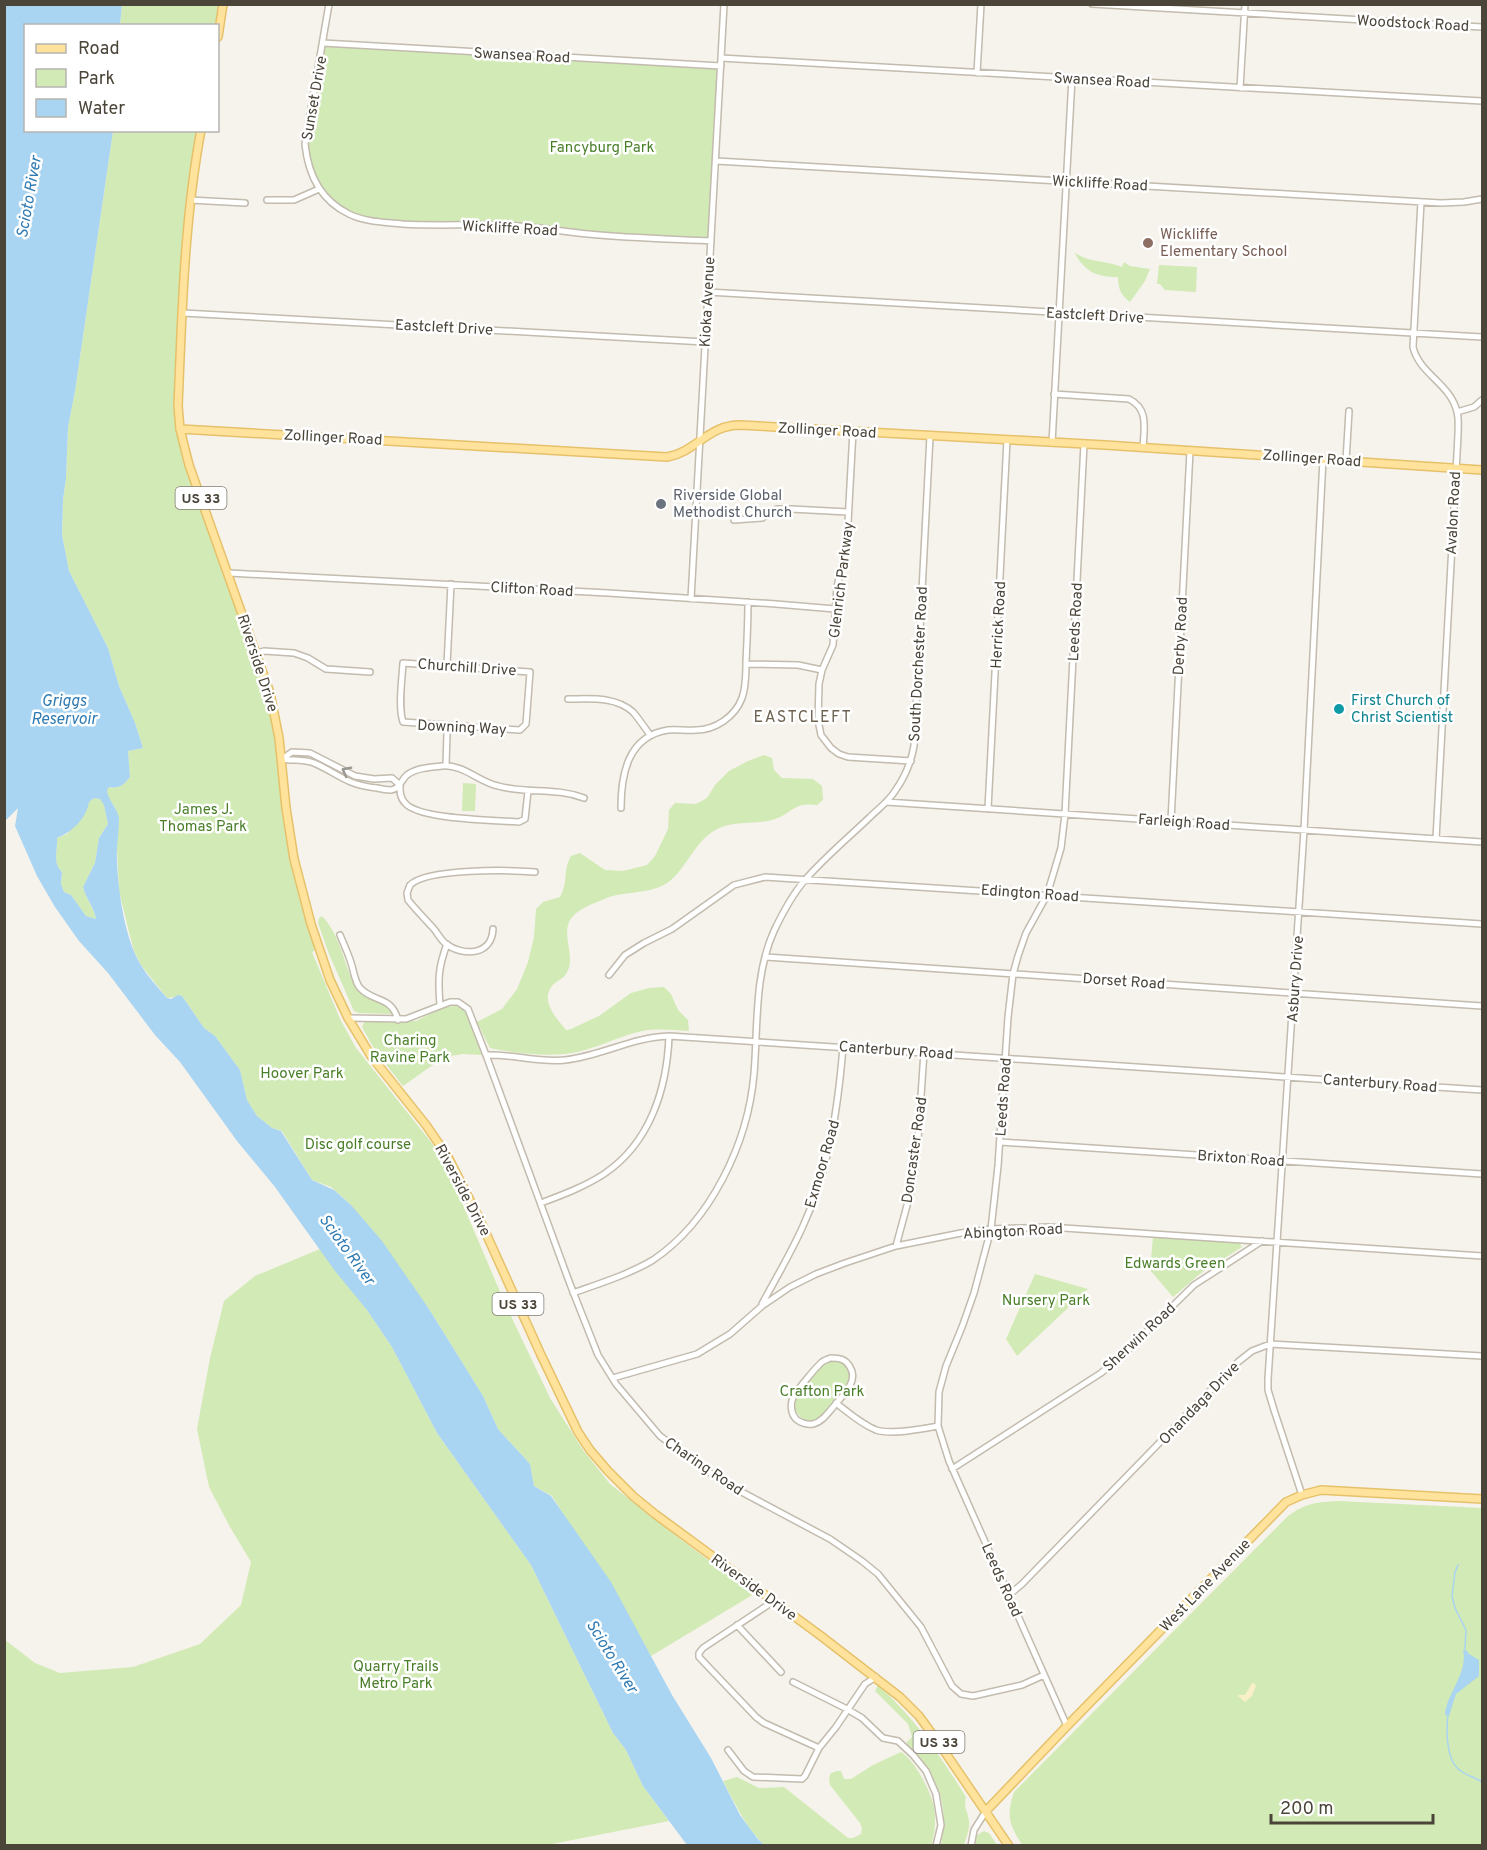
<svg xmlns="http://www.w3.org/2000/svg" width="1487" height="1850" font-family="Overpass,sans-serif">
	<rect width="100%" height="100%" fill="#f6f3ec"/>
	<path fill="#d2eab5" d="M122,5H223L218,26H120Z
		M323,43L721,66L711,241L588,234L531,227L379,222L349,214L319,189L306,155Z
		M113,131H201L188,227L180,429L270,693L289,833L319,949L312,952L340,1019L356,1048L442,1156L507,1308L550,1398L583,1450L610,1484L684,1542L754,1594L651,1656L631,1621L552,1496L534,1486L530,1464L498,1429L483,1396L429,1309L351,1205L331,1187L312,1180L282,1131L272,1128L257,1116L247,1100L240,1070L215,1036L204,1028L182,996L167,998L141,965L134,951L130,936L119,891L115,807L107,796L106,790L109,787C120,789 123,785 130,777L128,751L143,748L135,723L119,686L108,648L69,571L62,535L63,500L66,478L68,427L75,391Z
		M1074,252C1088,263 1106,260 1122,267L1124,262L1130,266L1150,269L1145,281L1130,302C1121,295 1118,289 1118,277C1096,277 1085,272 1074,252Z
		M1159,265L1197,267L1196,292L1165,290L1160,284H1157Z
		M764,755L772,758L774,770L782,778L813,779L822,786L823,800L817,805C793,802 794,812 775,819C757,825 735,820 717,829C696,840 688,865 671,880C655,894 629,891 609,897C604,899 598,902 592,904C584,908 575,912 570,920C561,936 577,958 566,974C563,979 556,981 552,986C540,1000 556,1018 566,1030L571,1029L599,1016L631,993L649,988L664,987L671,994L678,1010L688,1020L689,1031C673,1030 657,1028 642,1031C616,1037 592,1051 565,1054C541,1056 514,1053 490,1048L477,1022L502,1009L517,989L528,962L534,937L536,909L543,902L560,897C569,881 562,872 571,856L580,853L605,870L623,871L647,865L655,856L668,829L669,810L675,803L696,804L707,798L715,785L729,771L748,761Z
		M463,783L476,784L475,811H462Z
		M94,798L100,799L104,804L108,824L99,838L95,863L83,887C86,899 93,906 96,919L86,916L71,895L64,892L61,884L62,872C52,863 58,850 57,838L67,834L89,802Z
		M322,916C336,931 341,949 347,967C350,974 352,983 357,989C366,1000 382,1000 393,1011L392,1014L359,1013L354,1011L329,954L318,923L319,918Z
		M456,1006L463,1009L466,1013L482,1055L463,1054L444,1057L403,1086L376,1052L362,1027L365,1021H416L444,1007Z
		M1153,1237L1239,1243L1242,1247L1201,1273L1173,1297L1150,1270Z
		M320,1249L367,1310L392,1347L437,1433L531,1565L613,1733L626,1750L643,1786L669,1821L542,1846L5,1845L4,1639L35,1663L60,1673L133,1667L200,1644L241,1605L251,1562L230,1527L209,1487L197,1429L210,1358L224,1301L255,1276Z
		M1035,1274L1088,1289L1017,1356L1006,1339Z
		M833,1360L846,1364C849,1369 851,1373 850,1379C848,1390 827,1409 819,1418L813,1421L803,1420L794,1409L795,1398L803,1388L824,1364Z
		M1339,1501L1482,1508V1845H1022C1009,1824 1006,1816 1014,1792L1288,1516C1306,1503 1317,1502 1339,1501Z
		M878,1685C916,1720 939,1754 966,1797C963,1806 968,1812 969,1821C970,1829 966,1838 964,1845H941C949,1799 938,1779 907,1745V1742L912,1737L908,1724L875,1691Z
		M901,1752C914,1759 932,1793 934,1808C936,1820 935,1834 931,1846L764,1845C746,1827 735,1804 723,1781L737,1777L759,1788L784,1787L848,1838H853L861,1834L862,1828L860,1823L830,1785L829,1778L831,1773L837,1771H841L844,1779H851L873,1765Z
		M984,1831L989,1833L997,1845H975L977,1835Z"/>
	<path fill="#f9efc9" d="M1252,1683L1255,1684L1256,1686L1252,1696L1245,1702L1238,1696L1239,1695H1245Z"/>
	<path fill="#a9d4f2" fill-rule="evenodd" d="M5,4L122,5L120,25L26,26V130L113,131L75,391L68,427L66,478L63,500L62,535L69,571L108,648L119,686L135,723L143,748L128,751L130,777C123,785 120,789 109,787L107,790C108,801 118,808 119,819C119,833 116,847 117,861C118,891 125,940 141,965C148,977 158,987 167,998L171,999L178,995L182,996L204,1028L215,1036L240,1070L247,1100L257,1116L272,1128L281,1131L312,1180L334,1190L351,1205L382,1241L429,1309L483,1396L498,1429L530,1464L534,1486L551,1496L611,1582L672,1695L711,1758L740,1815L757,1838L764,1845H687L643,1786L626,1750L613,1733L531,1565L437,1433L392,1347L367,1310L335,1271L275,1187L237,1141L180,1062L155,1035L108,973L79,941L55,907L37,876L15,826L18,808L5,821ZM94,798L100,799L104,805L108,824L99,838L95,863L83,887C86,899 94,907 96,919L86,916L71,895L64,892L61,884L62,872C52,863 58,850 57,838C72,832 86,819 89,802Z
		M1463,1650H1466L1469,1654L1479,1660V1676L1456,1694L1449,1716L1445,1715C1447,1692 1468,1674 1463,1650Z"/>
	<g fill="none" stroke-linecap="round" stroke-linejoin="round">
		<path stroke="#a9d4f2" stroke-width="1.5" d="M1458,1565L1455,1572L1452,1596L1455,1608L1466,1630L1465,1649
			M1448,1714C1446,1731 1446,1762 1461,1771C1468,1776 1476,1778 1482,1782"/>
		<defs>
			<path id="minor" d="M329,4L305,144C308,174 320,200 349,214C365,222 384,222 402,224C435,226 469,224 502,225C531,226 559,231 588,234C629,238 670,239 711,241
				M1092,4L1482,27
				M323,43L721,66
				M721,58L1482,101
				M977,73L981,4
				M1240,88L1245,4
				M716,161L1441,203L1464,202L1482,199
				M190,200L245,203
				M267,200H294L319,189
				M1421,202L1413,347C1419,374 1451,384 1457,412C1459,419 1458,428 1458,435L1436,839
				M708,292L1482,337
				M183,313L705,342
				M1054,394L1129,399C1149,409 1144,428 1143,448
				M1457,412L1474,407L1482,400
				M853,431L847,541L837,587L833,645L822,670L819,684L818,720L821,735L831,748L839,754L848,757L911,761
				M1052,443L1072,78
				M1346,461L1349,411
				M734,520L762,518L777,509H791L848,512
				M229,573L608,593L776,604L835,609
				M691,599L724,4
				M257,653L264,651L294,653L308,658L326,669L370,672
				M403,663L530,672L526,724L520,730L403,722C398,707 402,680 403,663Z
				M746,664L798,665L822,670
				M447,665L451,584
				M568,699C590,699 615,696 633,712C639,719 645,728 650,735
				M282,759C292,761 304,759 314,763C339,774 346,785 377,788C381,789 386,790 391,790C400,789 401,780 407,775C416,768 431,767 442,766C463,764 479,782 498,786C527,794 555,787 584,798
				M282,759L292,752L310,753L355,776L374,779L392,778L400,785
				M446,765L447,733
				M400,785C400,792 400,798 405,803C419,820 496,820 519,822L525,819L528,791
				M886,802L1482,842
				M621,808C621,774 628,736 668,730C677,729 687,731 696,730C715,730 735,717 742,698C746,687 746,674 746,662C747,642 748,622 748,602
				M988,809L1007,440
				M1171,821L1190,451
				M493,929C492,955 464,957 446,944C441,940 438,934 434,929C425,919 416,910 408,900L407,893L410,885C427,868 510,870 535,872
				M340,935C344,945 349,955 352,966C354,973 355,982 360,988C374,1003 391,995 398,1020
				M766,957L1482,1006
				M609,975L625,955L644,943L672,929L734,885L765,877L1482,924
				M440,1005C438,980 438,968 447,944
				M348,1018L406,1019L450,1002H458L468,1009L486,1055L570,1284L598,1355L616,1384L660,1436L721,1481L830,1539L862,1561L878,1574L921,1627L952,1686L961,1694L973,1696L1022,1685L1044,1675
				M486,1055C513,1054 539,1063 565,1060C602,1056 632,1037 669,1036L1482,1090
				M1000,1142L1482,1174
				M541,1203C562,1195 584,1187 604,1174C650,1143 667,1089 669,1036
				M896,1246L912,1187L918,1140L924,1052
				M573,1293C598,1284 630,1274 653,1260C711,1221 748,1143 754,1074C758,1027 754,975 774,931C782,914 792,895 805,880C824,858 848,838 870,817C878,809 889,801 895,791C905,777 911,763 914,746L930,436
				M762,1304C776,1278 791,1253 803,1226C829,1170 838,1108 843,1047
				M831,1358C839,1358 846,1359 850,1367C859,1381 843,1395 834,1406C828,1413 822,1422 813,1424C808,1425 800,1423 796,1419C791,1414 790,1404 793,1398C796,1391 817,1366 822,1362C823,1361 830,1358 831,1358Z
				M613,1378L697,1354L730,1334L762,1306L790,1287L816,1274L845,1263L896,1246L961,1233L991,1229L1049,1227L1482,1256
				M836,1403C849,1413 861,1424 876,1430C892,1435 922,1429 938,1426
				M952,1469L1101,1373L1127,1351L1194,1285L1262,1241
				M1302,1495L1274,1410L1268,1390V1379L1304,830L1323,459
				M1009,1595L1022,1584L1238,1362L1252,1351L1270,1344L1482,1356
				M774,1601L703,1648L699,1653V1657L756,1717L764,1723L819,1748
				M737,1625L781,1672
				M793,1682L847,1709L862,1718L883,1738L898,1741L913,1755L926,1771L936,1794L941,1825L936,1846
				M1067,1726L949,1461L938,1426L939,1392L946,1366L962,1327L974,1293L991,1229L998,1166L1008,1017L1013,974L1018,956L1026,933L1047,895L1061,848L1065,814L1084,444
				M728,1750L744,1771L753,1777L802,1779L805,1776L819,1748L836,1727L865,1684L876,1677
				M971,1846L974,1830L986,1811"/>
			<path id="major" d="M218,37L223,4
				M201,130C184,221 182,314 178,406L180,429L189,465L270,693L279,738L286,808L294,859L311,924L330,980L348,1018L371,1056L426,1125L448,1157L479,1218L541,1355L578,1432L590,1450L608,1471L633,1496L655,1514L821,1636L900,1697L919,1716L938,1742L1009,1846
				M180,429L667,457C696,452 708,425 740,425L1105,445L1482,470
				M986,1811L1067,1726L1286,1502L1302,1495L1321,1490L1482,1499"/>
		</defs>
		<use href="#minor" stroke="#c2bbae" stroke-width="8"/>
		<use href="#major" stroke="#e6c16a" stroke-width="10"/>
		<use href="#minor" stroke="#fff" stroke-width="5"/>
		<use href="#major" stroke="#ffe39c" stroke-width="7"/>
	</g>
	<defs><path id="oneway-chevron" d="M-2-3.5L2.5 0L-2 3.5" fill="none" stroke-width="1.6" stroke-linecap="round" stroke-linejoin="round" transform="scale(1.5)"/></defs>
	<use stroke="#9c9892" href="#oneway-chevron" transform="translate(346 771) rotate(-152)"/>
	<circle fill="#8d6e63" stroke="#fff" stroke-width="2" cx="1148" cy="243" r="6"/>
	<circle fill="#6b7280" stroke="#fff" stroke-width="2" cx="661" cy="504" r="6"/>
	<circle fill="#0f9aa8" stroke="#fff" stroke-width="2" cx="1339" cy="709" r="6"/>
	<g text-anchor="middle" stroke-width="5" stroke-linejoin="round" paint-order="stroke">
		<g fill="#fff" stroke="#817c74" stroke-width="1.5">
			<rect x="175.5" y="487" width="51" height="22" rx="4.5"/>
			<rect x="492.5" y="1293" width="51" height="22" rx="4.5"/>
			<rect x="913.5" y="1731" width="51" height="22" rx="4.5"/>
		</g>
		<g font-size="14" font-weight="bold" fill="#4b4439">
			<text x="201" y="503">US 33</text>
			<text x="518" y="1309">US 33</text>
			<text x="939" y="1747">US 33</text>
		</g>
		<g font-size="15" fill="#4b4439" stroke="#fff">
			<text transform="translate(1413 23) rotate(3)" y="5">Woodstock Road</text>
			<text transform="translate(522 55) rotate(3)" y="5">Swansea Road</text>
			<text transform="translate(1102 80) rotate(3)" y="5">Swansea Road</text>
			<text transform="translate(314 98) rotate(-80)" y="5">Sunset Drive</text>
			<text transform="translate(1100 183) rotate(3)" y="5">Wickliffe Road</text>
			<text transform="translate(510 228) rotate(3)" y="5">Wickliffe Road</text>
			<text transform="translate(707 302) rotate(-87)" y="5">Kioka Avenue</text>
			<text transform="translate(1095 315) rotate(3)" y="5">Eastcleft Drive</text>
			<text transform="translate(444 327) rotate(3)" y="5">Eastcleft Drive</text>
			<text transform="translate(827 430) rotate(3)" y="5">Zollinger Road</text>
			<text transform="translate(333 437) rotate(3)" y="5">Zollinger Road</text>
			<text transform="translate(1312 458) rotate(4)" y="5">Zollinger Road</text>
			<text transform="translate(1453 513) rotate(-87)" y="5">Avalon Road</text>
			<text transform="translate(841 580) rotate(-83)" y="5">Glenrich Parkway</text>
			<text transform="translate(532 589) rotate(3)" y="5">Clifton Road</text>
			<text transform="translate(1075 622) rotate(-87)" y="5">Leeds Road</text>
			<text transform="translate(998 625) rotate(-87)" y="5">Herrick Road</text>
			<text transform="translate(1180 636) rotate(-87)" y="5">Derby Road</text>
			<text transform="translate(258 663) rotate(72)" y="5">Riverside Drive</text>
			<text transform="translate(918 664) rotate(-87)" y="5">South Dorchester Road</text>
			<text transform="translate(467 667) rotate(4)" y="5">Churchill Drive</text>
			<text transform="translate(462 727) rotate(3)" y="5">Downing Way</text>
			<text transform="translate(1184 822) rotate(4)" y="5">Farleigh Road</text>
			<text transform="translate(1030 893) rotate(4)" y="5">Edington Road</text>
			<text transform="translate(1295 979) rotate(-86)" y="5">Asbury Drive</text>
			<text transform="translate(1124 981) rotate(4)" y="5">Dorset Road</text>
			<text transform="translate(896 1050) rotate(4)" y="5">Canterbury Road</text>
			<text transform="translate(1380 1083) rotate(4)" y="5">Canterbury Road</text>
			<text transform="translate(1003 1097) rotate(-86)" y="5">Leeds Road</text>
			<text transform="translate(914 1150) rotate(-82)" y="5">Doncaster Road</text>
			<text transform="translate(1241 1158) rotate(4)" y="5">Brixton Road</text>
			<text transform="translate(822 1164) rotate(-74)" y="5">Exmoor Road</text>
			<text transform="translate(463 1190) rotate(62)" y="5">Riverside Drive</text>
			<text transform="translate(1013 1231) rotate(-3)" y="5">Abington Road</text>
			<text transform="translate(1139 1337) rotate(-43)" y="5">Sherwin Road</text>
			<text transform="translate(1199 1403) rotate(-46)" y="5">Onandaga Drive</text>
			<text transform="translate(704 1466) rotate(34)" y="5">Charing Road</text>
			<text transform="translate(1002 1580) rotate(66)" y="5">Leeds Road</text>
			<text transform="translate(1205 1585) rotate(-46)" y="5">West Lane Avenue</text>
			<text transform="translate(754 1587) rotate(36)" y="5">Riverside Drive</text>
		</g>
		<g font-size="15" fill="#4a7f2a" stroke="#fff">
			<text x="602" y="152">Fancyburg Park</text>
			<text x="203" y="814">James J.<tspan x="203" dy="17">Thomas Park</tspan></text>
			<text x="410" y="1045">Charing<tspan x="410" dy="17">Ravine Park</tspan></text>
			<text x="302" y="1078">Hoover Park</text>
			<text x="358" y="1149">Disc golf course</text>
			<text x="1175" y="1268">Edwards Green</text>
			<text x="1046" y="1305">Nursery Park</text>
			<text x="822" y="1396">Crafton Park</text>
			<text x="396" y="1671">Quarry Trails<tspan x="396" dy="17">Metro Park</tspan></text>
		</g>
		<g font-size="15" fill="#785e54" stroke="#fff" text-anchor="start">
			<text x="1160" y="239">Wickliffe<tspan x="1160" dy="17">Elementary School</tspan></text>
		</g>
		<g font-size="15" fill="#5b616d" stroke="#fff" text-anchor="start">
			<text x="673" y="500">Riverside Global<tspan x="673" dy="17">Methodist Church</tspan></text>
		</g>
		<g font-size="15" fill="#0d838f" stroke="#fff" text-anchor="start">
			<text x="1351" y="705">First Church of<tspan x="1351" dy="17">Christ Scientist</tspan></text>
		</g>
		<g font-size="16" font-style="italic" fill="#2e7ab2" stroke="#fff">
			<text transform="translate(28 197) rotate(-80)" y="6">Scioto River</text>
			<text x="64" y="706">Griggs<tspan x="64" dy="18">Reservoir</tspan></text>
			<text transform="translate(348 1249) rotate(54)" y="6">Scioto River</text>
			<text transform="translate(613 1656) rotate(58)" y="6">Scioto River</text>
		</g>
		<g font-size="16" letter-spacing="1.5" fill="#6e6250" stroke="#fff">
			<text x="803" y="722">EASTCLEFT</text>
		</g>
	</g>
	<rect width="1487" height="1850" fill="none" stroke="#4b4439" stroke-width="12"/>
	<rect x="24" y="24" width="195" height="108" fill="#ffffff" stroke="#b7b4b0" stroke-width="1.5"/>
	<rect x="36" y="44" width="30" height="9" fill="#ffe39c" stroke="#b7b4b0" stroke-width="1.5"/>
	<text x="78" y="54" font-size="18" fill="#4b4439">Road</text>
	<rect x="36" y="69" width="30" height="18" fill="#d2eab5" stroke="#b7b4b0" stroke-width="1.5"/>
	<text x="78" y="84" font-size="18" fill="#4b4439">Park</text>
	<rect x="36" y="99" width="30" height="18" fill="#a9d4f2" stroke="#b7b4b0" stroke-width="1.5"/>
	<text x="78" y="114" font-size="18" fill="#4b4439">Water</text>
	<path d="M1271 1814v9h162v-9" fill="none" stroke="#4b4439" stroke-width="3"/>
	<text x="1280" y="1814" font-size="18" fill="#4b4439" stroke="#ffffff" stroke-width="4.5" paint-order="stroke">200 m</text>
</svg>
